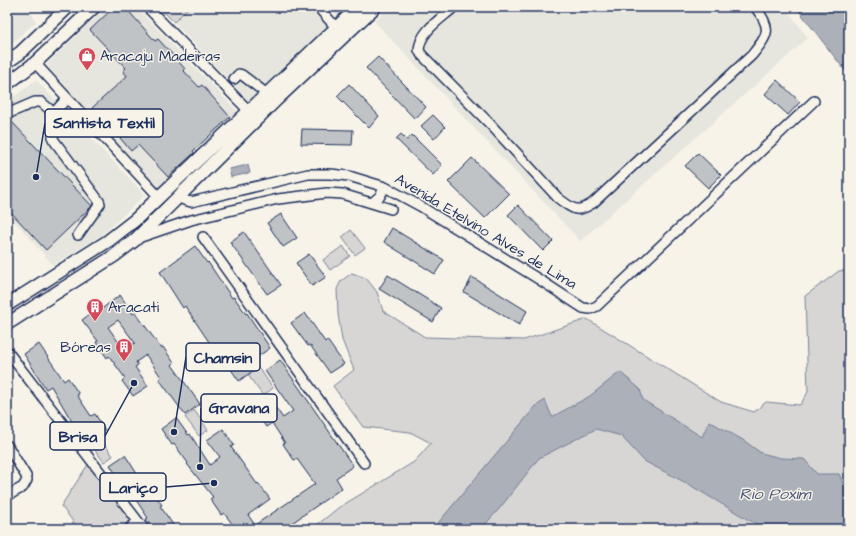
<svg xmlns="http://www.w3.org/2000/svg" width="856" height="536" font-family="'Architects Daughter',sans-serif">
	<rect width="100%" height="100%" fill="#f7f3e8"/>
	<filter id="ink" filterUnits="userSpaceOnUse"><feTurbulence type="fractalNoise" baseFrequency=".025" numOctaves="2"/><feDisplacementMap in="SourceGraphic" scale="8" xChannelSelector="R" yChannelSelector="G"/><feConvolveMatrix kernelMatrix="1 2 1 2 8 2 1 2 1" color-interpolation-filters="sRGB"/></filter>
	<g filter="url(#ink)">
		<path fill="#e6e5de" d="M7,7H28L36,22L7,47Z
			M106,7H136L238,112L158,188L46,65Z
			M189,7H310L328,25L249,103L174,22Z
			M329,7H350L339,18Z
			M389,7H785L808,38L580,241L374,21Z
			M36,80L145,195L102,235L53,265L7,212V102Z"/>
		<path fill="#d7d6d4" stroke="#798299" d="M159,7H189L174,22Z
			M351,230L365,248L355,255L342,237Z
			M343,246L350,256L330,270L323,260Z
			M849,270V529H312L338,508L414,462L431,443L410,432L363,427L333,386L354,370L342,340L338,314L337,289L341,281L352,273L366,278L377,292L383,311L425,337L524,340L587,319L721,402L754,412L766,402L800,405L808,392L805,296L839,271Z
			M259,368L273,388L263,396L248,375Z
			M194,410L208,430L199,436L185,417Z
			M100,438L113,456L104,462L91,445Z
			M89,463L133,522L124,529H79L61,506Z"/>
		<path fill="#acb0b9" stroke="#727c95" d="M796,7H849V75L843,68Z
			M248,165L250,173L231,177L229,169Z
			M620,372L640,389L643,400L702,437L709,421L743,440L761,453L781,458L804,459L817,474H839L844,486L845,497L849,502V529H767L747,519L688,484L644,461L621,436L596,429L539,458L500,508L481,529H433L536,406L545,400L552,417L590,396Z"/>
		<path fill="#c0c3c5" stroke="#1b2f5e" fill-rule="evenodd" d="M114,7H125L155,41L158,39L171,53L185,69L183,70L199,87L202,85L230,117L193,151L194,153L168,177L138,145L131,151L120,138L121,137L92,108L127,76L123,71L126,68L90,30Z
			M378,57L426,107L415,119L366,68Z
			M777,80L800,102L788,115L765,94Z
			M349,84L379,116L369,128L337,96Z
			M433,115L445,127L434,139L421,126Z
			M11,121L92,206L46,250L7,208V125Z
			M302,129L353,130L352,145L301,144Z
			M401,134L407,140L412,135L442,165L433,175L396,139Z
			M698,153L721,175L708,188L685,166Z
			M472,158L509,194L485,218L448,182Z
			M518,205L553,241L543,251L508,215Z
			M281,214L297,238L283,247L267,223Z
			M392,228L444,260L435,274L384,242Z
			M244,232L281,285L267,294L230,242Z
			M195,246L207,263L208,262L232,298L234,297L246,314L247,313L270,348L249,363L254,370L239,381L213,343L211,345L185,306L183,308L160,272Z
			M309,254L326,277L312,286L296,263Z
			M388,275L441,308L433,322L379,289Z
			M472,277L527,311L519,325L464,292Z
			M120,295L133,314L135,312L161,348L163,347L174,363L172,365L200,404L185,415L159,379L161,377L146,355L136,362L138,365L135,367L148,386L133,396L122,381L125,378L109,356L107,358L96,342L98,341L82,320L97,309L99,311ZM118,320L135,343L124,350L108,327Z
			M305,313L325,342L327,340L344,364L330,373L310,345L308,346L291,323Z
			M39,344L64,381L68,378L79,394L77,395L91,416L95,414L105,430L90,441L78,422L74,425L51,386L46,389L24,354Z
			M280,360L353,466L336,478L342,488L289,525L288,524L281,529L279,526L275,529H249L245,523L236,529L224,513L221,515L210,499L213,497L187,464L188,463L174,444L172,445L161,429L176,418L188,435L190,434L210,465L220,457L207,440L223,429L234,445L231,447L243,464L257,484L258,483L270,499L248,515L255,525L315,484L297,459L294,460L283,444L285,443L272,423L266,427L255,411L270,400L283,418L293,411L265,371Z
			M125,455L148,491L151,489L162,505L160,506L176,529H153L146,519L148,518L134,497L132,499L110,465Z"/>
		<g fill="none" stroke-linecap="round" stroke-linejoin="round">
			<defs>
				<path id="minor" d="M147,7L249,111
					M318,7L339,31
					M454,7C441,19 420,31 419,50L421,54L491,125L558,198C573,209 576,214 593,203L752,55C768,35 773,29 755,7
					M35,63L159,197
					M234,79L239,74L242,75L267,94
					M67,98L54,113L53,139L99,201L100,204L78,235
					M7,114L35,102H41L54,113
					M179,195L184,200L191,202L308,174H330L349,176L385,187L420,206L540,280L583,308L590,309L597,306L814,101
					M372,203L380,196L385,187
					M203,237L364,463
					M138,238L191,220L278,199L327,193L342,194L391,209
					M7,351L144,529
					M7,445L26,476L27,480L23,487L7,496
					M129,529L138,521"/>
				<path id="major" d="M7,62L20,53L68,7
					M7,84L35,63L94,7
					M7,305L108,241L135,220L358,7
					M7,324L114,256L135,240L276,100L375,7"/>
			</defs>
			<use href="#minor" stroke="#1b2f5e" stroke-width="12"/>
			<use href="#major" stroke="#1b2f5e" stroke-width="15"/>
			<use href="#minor" stroke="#f7f3e8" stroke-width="9"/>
			<use href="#major" stroke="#f7f3e8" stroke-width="12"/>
		</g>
	</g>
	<defs>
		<symbol id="shop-pin" viewBox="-11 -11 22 30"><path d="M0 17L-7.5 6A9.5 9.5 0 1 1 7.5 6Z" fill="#d1495b" stroke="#f7f3e8"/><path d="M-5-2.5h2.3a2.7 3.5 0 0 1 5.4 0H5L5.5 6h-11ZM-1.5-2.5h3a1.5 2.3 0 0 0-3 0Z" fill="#fff"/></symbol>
		<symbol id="building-pin" viewBox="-11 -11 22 30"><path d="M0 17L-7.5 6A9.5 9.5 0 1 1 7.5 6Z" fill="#d1495b" stroke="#f7f3e8"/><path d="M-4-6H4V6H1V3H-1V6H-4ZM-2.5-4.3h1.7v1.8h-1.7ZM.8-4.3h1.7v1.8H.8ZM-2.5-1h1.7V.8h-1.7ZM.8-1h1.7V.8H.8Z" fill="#fff"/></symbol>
	</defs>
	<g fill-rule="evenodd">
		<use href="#shop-pin" x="77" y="46" width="20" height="27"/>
		<use href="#building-pin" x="85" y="297" width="20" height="27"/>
		<use href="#building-pin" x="114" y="337" width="20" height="27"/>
	</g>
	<g text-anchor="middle" stroke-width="3" stroke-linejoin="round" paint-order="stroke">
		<g font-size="15" fill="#1b2f5e" stroke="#f7f3e8" text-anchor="start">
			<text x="100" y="61">Aracaju Madeiras</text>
			<text x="108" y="312">Aracati</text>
			<text x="111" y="352" text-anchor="end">Bóreas</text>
		</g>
		<g font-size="15" fill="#1b2f5e" stroke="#f7f3e8">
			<text transform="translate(486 231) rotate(31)" y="5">Avenida Etelvino Alves de Lima</text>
		</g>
		<g font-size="16" font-style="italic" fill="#465679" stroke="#f7f3e8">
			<text x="775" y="499">Rio Poxim</text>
		</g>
	</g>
	<path fill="none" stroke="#1b2f5e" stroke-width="1.5" d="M36 177L45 123M174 432L186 357M200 467L201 408M134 383L105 436M214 483L166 487"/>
	<g fill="#1b2f5e" stroke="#f7f3e8" stroke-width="1.5">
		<circle cx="36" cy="177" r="4"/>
		<circle cx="174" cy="432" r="4"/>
		<circle cx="200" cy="467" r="4"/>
		<circle cx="134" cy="383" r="4"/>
		<circle cx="214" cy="483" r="4"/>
	</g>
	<g fill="#f7f3e8" stroke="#1b2f5e" stroke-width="1.5">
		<rect x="45" y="109" width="118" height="28" rx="4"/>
		<rect x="186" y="343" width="74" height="28" rx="4"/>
		<rect x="201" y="394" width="76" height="28" rx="4"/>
		<rect x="50" y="422" width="55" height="28" rx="4"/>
		<rect x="100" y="473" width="66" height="28" rx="4"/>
	</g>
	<g font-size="16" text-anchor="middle" font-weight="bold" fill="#1b2f5e">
		<text x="104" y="128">Santista Textil</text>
		<text x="223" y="363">Chamsin</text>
		<text x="239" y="413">Gravana</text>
		<text x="78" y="442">Brisa</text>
		<text x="133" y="493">Lariço</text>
	</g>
	<rect width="856" height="536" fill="none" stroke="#f7f3e8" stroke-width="24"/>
	<rect x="12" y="12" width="832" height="512" fill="none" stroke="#1b2f5e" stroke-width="1.5" filter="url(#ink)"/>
</svg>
